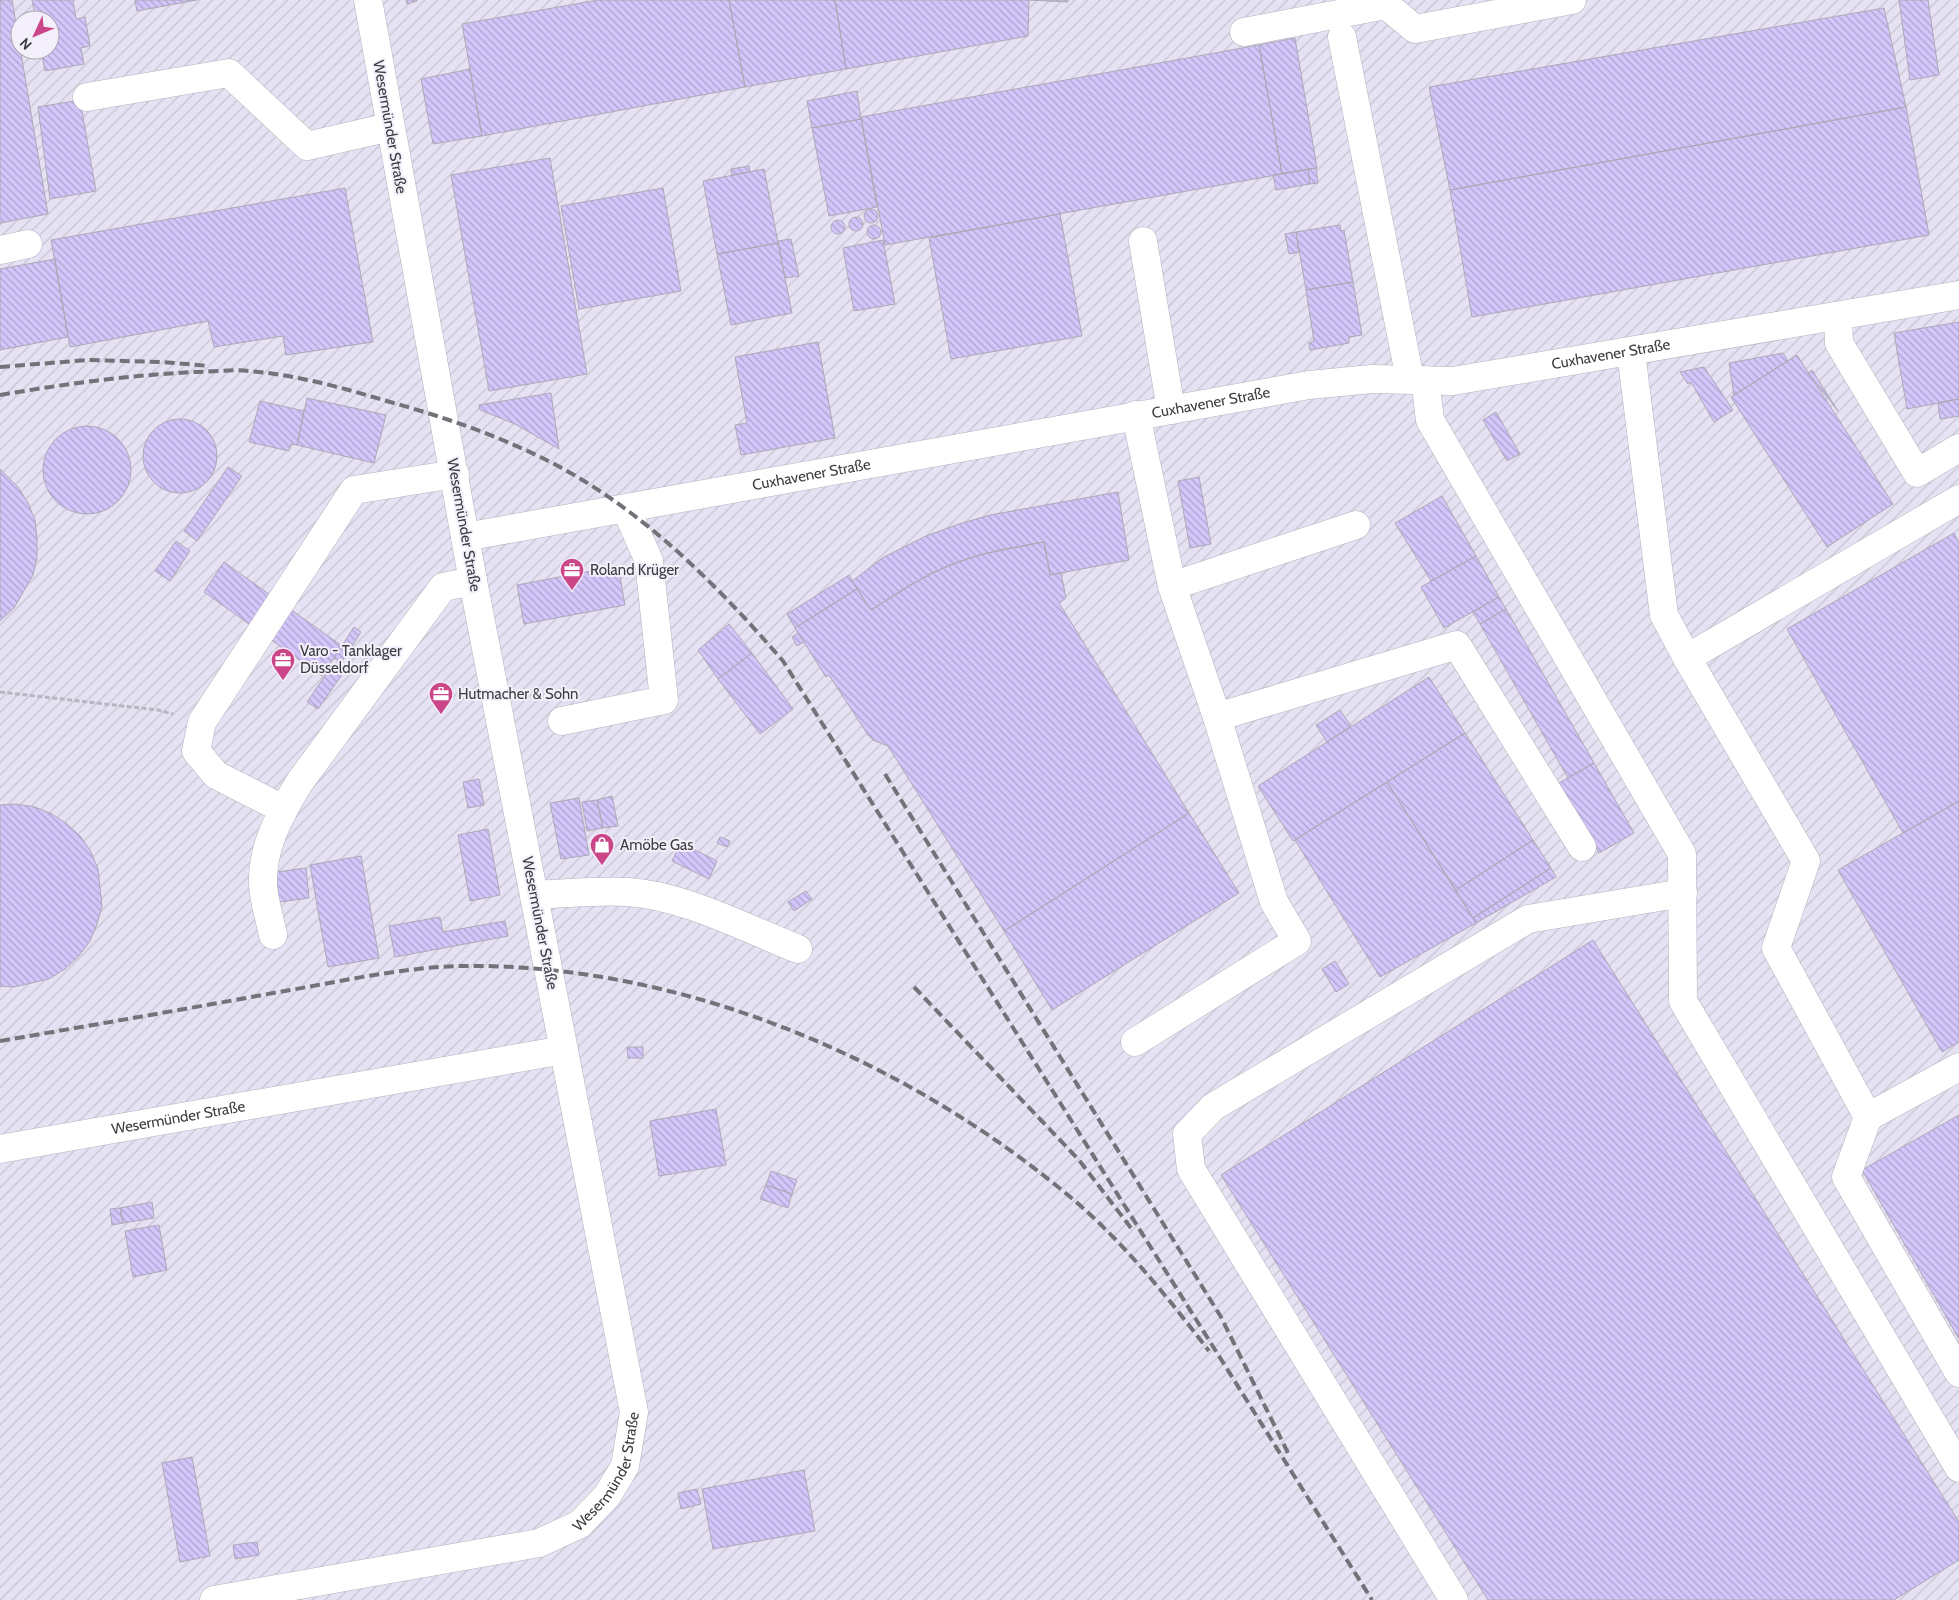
<svg xmlns="http://www.w3.org/2000/svg" width="1959" height="1600" font-family="Cabin,sans-serif">
	<defs>
		<pattern id="industrial-furrows" width="10" height="10" patternUnits="userSpaceOnUse" patternTransform="scale(1.25)"><rect width="10" height="10" fill="#e6e2f4"/><path d="M-1 1l2-2M0 10L10 0M9 11l2-2" fill="none" stroke="#c6c3d2"/></pattern>
		<pattern id="building-back-hatch" width="6" height="6" patternUnits="userSpaceOnUse" patternTransform="scale(1.25)"><rect width="6" height="6" fill="#d4c6fb"/><path d="M-1 5l2 2M0 0l6 6M5-1l2 2" fill="none" stroke="#ada2cd"/></pattern>
	</defs>
	<rect width="100%" height="100%" fill="#f3f0fb"/>
	<path fill="url(#industrial-furrows)" fill-rule="evenodd" d="M0,0H1959V1600H0ZM20,20H50V50H20Z"/>
	<path fill="url(#building-back-hatch)" stroke="#acaab4" d="M0,0H12L48,214L0,223Z
		M32,0H73L76,19L85,17L90,46L81,48L84,64L45,71L41,50H50V20H36Z
		M135,0H197L137,11Z
		M406,0H417V1L407,4Z
		M598,0H729L745,87L482,136L462,24Z
		M729,0H835L846,69L745,87Z
		M835,0H1029L1028,36L846,69Z
		M1030,0H1068V2Z
		M1899,0H1928L1939,75L1910,80Z
		M1884,8L1906,107L1450,190L1429,87Z
		M1295,38L1317,168L1282,174L1259,45Z
		M1259,45L1282,174L885,245L861,117Z
		M470,69L482,136L433,144L421,79Z
		M857,91L861,119L812,128L807,101Z
		M80,100L96,191L50,199L38,107Z
		M1906,107L1929,235L1472,317L1450,190Z
		M861,119L877,207L829,216L812,128Z
		M550,158L587,374L489,391L451,175Z
		M749,166L750,172L732,175L731,169Z
		M1316,168L1318,183L1310,184L1308,169Z
		M764,169L778,243L717,254L703,181Z
		M1308,169L1310,184L1276,190L1273,175Z
		M345,188L373,342L286,355L283,336L214,347L208,321L70,347L51,240Z
		M663,188L681,291L579,309L561,206Z
		M864 216a7 7 0 1 1 14 0a7 7 0 1 1-14 0Z
		M1060,214L1082,336L951,359L929,238Z
		M849 224a7 7 0 1 1 14 0a7 7 0 1 1-14 0Z
		M831 227a7 7 0 1 1 14 0a7 7 0 1 1-14 0Z
		M1340,225L1341,231L1344,230L1353,282L1306,290L1296,232Z
		M867 232a7 7 0 1 1 14 0a7 7 0 1 1-14 0Z
		M1296,232L1299,252L1289,254L1285,234Z
		M791,239L799,276L785,278L778,241Z
		M883,240L895,304L854,311L843,248Z
		M778,243L792,313L731,325L717,254Z
		M55,259L68,337L0,350V269Z
		M1353,282L1362,335L1349,337V343L1310,350L1309,343L1314,341L1306,290Z
		M1959,322V399L1907,409L1894,333Z
		M818,342L835,438L741,455L735,425L747,423L735,357Z
		M1783,353L1788,361L1734,395L1729,363Z
		M1797,355L1893,504L1827,547L1731,397Z
		M1704,367L1733,410L1714,422L1691,382L1688,384L1680,372Z
		M1812,370L1838,411L1808,373Z
		M551,393L559,449L515,424L480,410L479,405Z
		M307,398L386,415L374,463L297,445Z
		M1959,399V416L1940,419L1938,403Z
		M260,401L304,411L297,445L291,444L289,451L249,442Z
		M1496,412L1520,454L1507,461L1483,420Z
		M143 456a37 37 0 1 1 74 0a37 37 0 1 1-74 0Z
		M43 470a44 44 0 1 1 88 0a44 44 0 1 1-88 0Z
		M228,467L242,476L197,541L184,531Z
		M0,469L18,487L28,503L35,520L37,539V557L33,575L14,608L0,621Z
		M1199,477L1211,544L1190,548L1178,481Z
		M1118,492L1129,560L1050,575L1044,542L999,550L966,559L929,574L871,610L852,581L884,557L926,536L959,524L990,515Z
		M1442,496L1476,556L1431,581L1395,523Z
		M1954,533L1959,543V801L1903,833L1787,629Z
		M176,541L190,551L170,581L155,571Z
		M1044,542L1050,575L1061,573L1066,598L1059,603L1189,813L1004,931L888,746L873,740L868,735L829,675L826,677L795,628L857,589L871,610L908,586L949,565L983,554Z
		M1476,556L1499,597L1444,628L1421,587Z
		M224,562L342,646L322,676L204,592Z
		M618,566L625,605L524,624L517,585Z
		M849,575L857,589L795,628L787,614Z
		M1499,597L1506,609L1480,624L1473,612Z
		M1506,609L1594,763L1568,778L1480,624Z
		M729,624L752,653L718,679L698,650Z
		M354,627L361,632L341,663L334,658Z
		M798,633L804,642L797,646L792,637Z
		M752,653L793,709L760,734L718,679Z
		M333,664L344,672L318,709L307,702Z
		M1429,677L1465,733L1293,841L1258,786Z
		M1340,710L1351,726L1327,742L1316,725Z
		M1465,733L1533,840L1456,890L1387,782Z
		M1594,763L1634,833L1599,853L1559,783Z
		M479,779L484,805L468,808L463,782Z
		M1387,782L1476,923L1380,977L1295,840Z
		M612,796L618,826L603,828L597,800Z
		M579,798L589,855L561,859L550,803Z
		M597,800L603,828L587,831L582,802Z
		M1959,801V1042L1942,1052L1838,870Z
		M16,804L35,807L52,814L67,824L81,837L91,852L98,869L102,906L97,924L90,941L79,956L65,969L49,979L14,987L0,986V805Z
		M1189,813L1239,893L1052,1010L1004,931Z
		M488,829L500,895L470,901L458,835Z
		M720,837L730,841L727,847L717,843Z
		M1533,840L1551,868L1473,918L1456,890Z
		M681,843L717,861L709,879L672,861Z
		M361,856L379,958L328,967L310,865Z
		M306,868L309,898L279,902L276,872Z
		M1551,868L1556,877L1476,923L1473,918Z
		M806,891L812,899L794,911L788,902Z
		M440,917L443,932L505,921L508,936L395,957L389,926Z
		M1593,940L1959,1522V1560L1894,1600H1488L1221,1175Z
		M1335,961L1349,984L1336,992L1322,969Z
		M627,1047H643V1058H628Z
		M716,1109L726,1165L659,1176L650,1121Z
		M1959,1115V1339L1862,1170Z
		M771,1171L797,1180L792,1194L766,1185Z
		M766,1185L792,1194L788,1208L760,1199Z
		M152,1202L154,1218L123,1223L120,1208Z
		M120,1208L123,1223L112,1225L110,1209Z
		M159,1225L167,1270L133,1277L125,1231Z
		M192,1457L210,1556L180,1562L162,1463Z
		M804,1470L815,1531L713,1549L702,1489Z
		M697,1489L701,1504L681,1509L678,1493Z
		M257,1542L259,1555L235,1559L233,1545Z"/>
	<g fill="none" stroke-linecap="round" stroke-linejoin="round">
		<defs>
			<g id="minor">
				<path d="M1244,32L1386,5L1415,29L1572,0"/>
				<path d="M1342,37L1410,379"/>
				<path d="M87,97L229,73L307,146L390,127"/>
				<path d="M1143,241L1171,410"/>
				<path d="M0,250L28,244"/>
				<path d="M1838,316L1839,343L1917,473L1959,448"/>
				<path d="M1631,352L1664,615L1687,658L1806,861L1776,948L1868,1117L1846,1177L1959,1373"/>
				<path d="M1425,380L1430,420L1682,854L1683,1001L1959,1468"/>
				<path id="s1" d="M465,537L1309,385L1372,379L1453,381L1959,295"/>
				<path d="M1172,586L1356,525"/>
				<path d="M1687,658L1959,499"/>
				<path d="M1217,717L1457,645L1582,847"/>
				<path d="M562,721L664,700L649,561L626,509"/>
				<path d="M283,809L216,775L196,751L202,722L354,490L455,474"/>
				<path d="M534,895C565,894 596,890 627,892C683,895 745,928 798,949"/>
				<path d="M273,935C270,921 266,907 264,894C258,853 279,816 299,783L443,587L473,581"/>
				<path d="M1135,1042L1297,941L1274,902L1217,717L1172,586L1136,415"/>
				<path d="M1868,1117L1959,1067"/>
				<path id="s2" d="M0,1149L564,1050"/>
				<path id="s3" d="M214,1600L539,1543L580,1524L607,1496L625,1466L634,1412L473,581L368,0"/>
				<path d="M1454,1600L1191,1169L1187,1134L1213,1107L1528,919L1683,893"/>
			</g>
		</defs>
		<use href="#minor" stroke="#b4b1bc" stroke-width="29"/>
		<path stroke="#b7b5be" stroke-width="3" stroke-dasharray="5 2.5" stroke-linecap="butt" d="M0,692L158,710L173,714"/>
		<use href="#minor" stroke="#fff" stroke-width="28"/>
		<path stroke="#747278" stroke-width="4" stroke-dasharray="10 5" stroke-linecap="butt" d="M0,367L87,360L162,362L209,366
			M0,395C65,384 130,375 196,372C213,372 232,369 249,371C297,375 344,388 390,402C448,418 505,438 558,466C646,513 719,587 783,661L1372,1600
			M885,774L1221,1317L1290,1457
			M914,987L1079,1160L1131,1228
			M0,1041C93,1025 186,1009 279,992C338,982 398,968 458,966C679,962 908,1059 1075,1201C1125,1244 1169,1299 1209,1351"/>
	</g>
	<defs>
		<symbol id="office-pin" viewBox="-11 -11 22 30"><path d="M0 17L-7.5 6A9.5 9.5 0 1 1 7.5 6Z" fill="#cb4689" stroke="#f3f0fb"/><path d="M-6-3h4V-5.5h4V-3h4V5H-6ZM-1-4.5V-3h2v-1.5ZM-6 0V1H6V0Z" fill="#fff"/></symbol>
		<symbol id="shop-pin" viewBox="-11 -11 22 30"><path d="M0 17L-7.5 6A9.5 9.5 0 1 1 7.5 6Z" fill="#cb4689" stroke="#f3f0fb"/><path d="M-5-2.5h2.3a2.7 3.5 0 0 1 5.4 0H5L5.5 6h-11ZM-1.5-2.5h3a1.5 2.3 0 0 0-3 0Z" fill="#fff"/></symbol>
	</defs>
	<g fill-rule="evenodd">
		<use href="#office-pin" x="558" y="556" width="28" height="38"/>
		<use href="#office-pin" x="269" y="646" width="28" height="38"/>
		<use href="#office-pin" x="427" y="680" width="28" height="38"/>
		<use href="#shop-pin" x="588" y="831" width="28" height="38"/>
	</g>
	<g text-anchor="middle" stroke-width="4" stroke-linejoin="round" paint-order="stroke">
		<g font-size="15" fill="#3c3b3f" stroke="#f3f0fb">
			<text transform="translate(390 127) rotate(80)" y="5">Wesermünder Straße</text>
			<text dy="5" stroke="none"><textPath href="#s1" startOffset="1162">Cuxhavener Straße</textPath></text>
			<text dy="5" stroke="none"><textPath href="#s1" startOffset="758">Cuxhavener Straße</textPath></text>
			<text dy="5" stroke="none"><textPath href="#s1" startOffset="352">Cuxhavener Straße</textPath></text>
			<text transform="translate(464 525) rotate(80)" y="5">Wesermünder Straße</text>
			<text transform="translate(540 923) rotate(79)" y="5">Wesermünder Straße</text>
			<text dy="5" stroke="none"><textPath href="#s2" startOffset="181">Wesermünder Straße</textPath></text>
			<text dy="5" stroke="none"><textPath href="#s3" startOffset="436">Wesermünder Straße</textPath></text>
		</g>
		<g font-size="15" fill="#3c3b3f" stroke="#f3f0fb" text-anchor="start">
			<text x="590" y="575">Roland Krüger</text>
			<text x="300" y="656">Varo - Tanklager<tspan x="300" dy="17">Düsseldorf</tspan></text>
			<text x="458" y="699">Hutmacher &amp; Sohn</text>
			<text x="620" y="850">Amöbe Gas</text>
		</g>
	</g>
	<g transform="translate(35 35) rotate(226)"><circle r="24" fill="#f3f0fb" stroke="#aaa8b0"/>
	<path d="M0-4L9 19L0 12L-9 19Z" fill="#cb4689"/>
	<text y="-8" font-size="14" font-weight="bold" text-anchor="middle" fill="#3c3b3f">N</text>
	</g>
</svg>
